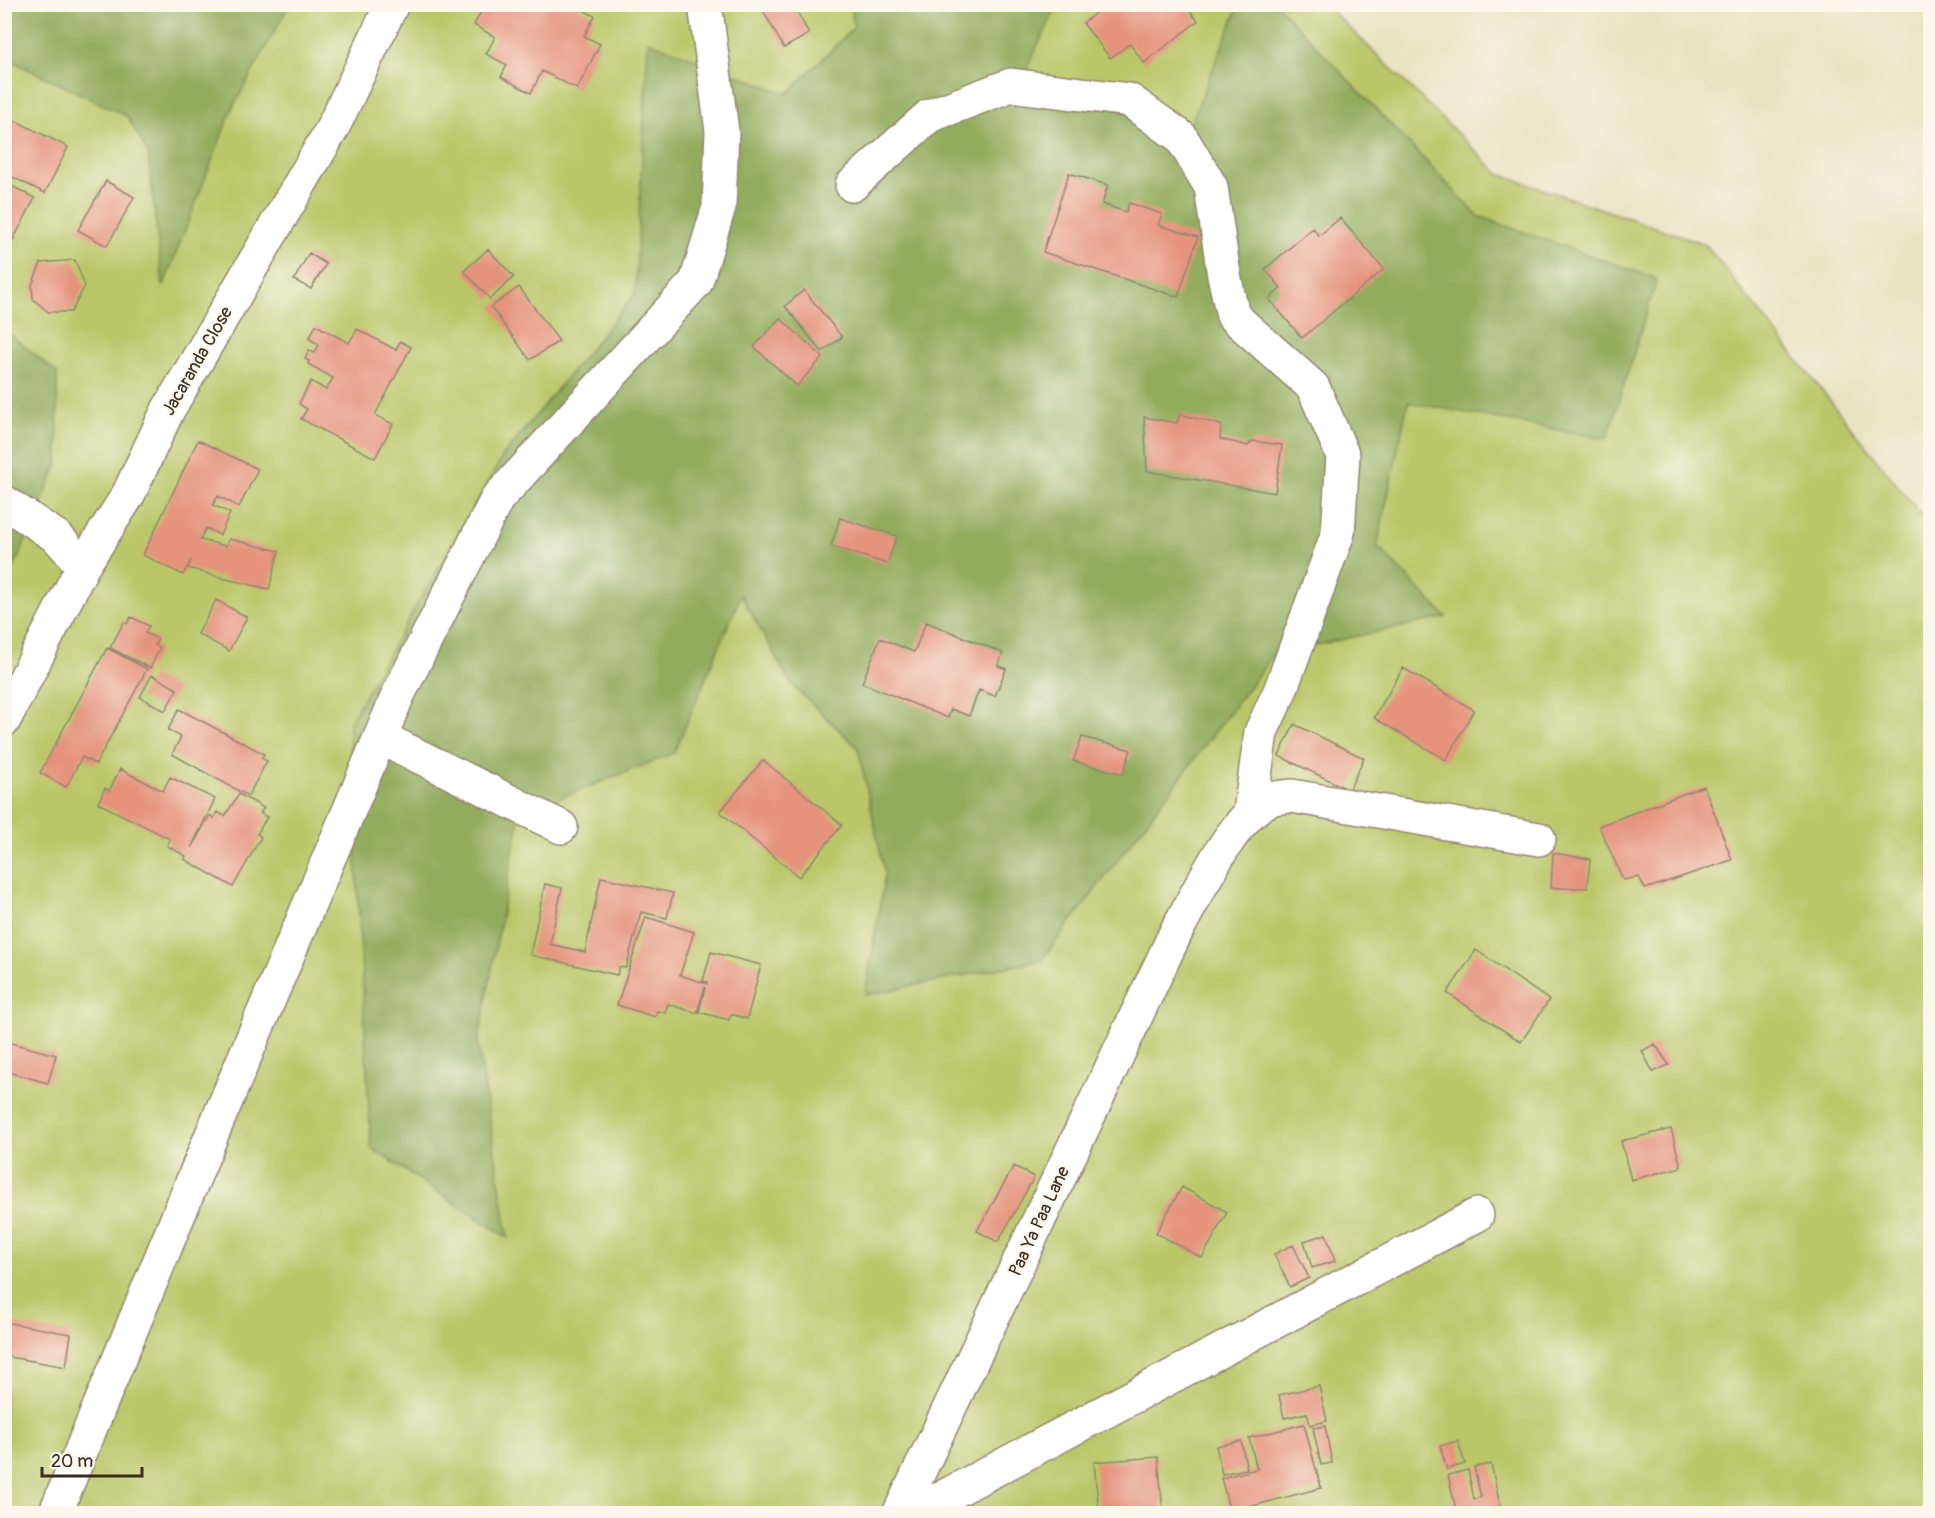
<svg xmlns="http://www.w3.org/2000/svg" width="1935" height="1518" font-family="Pangolin,sans-serif">
	<rect width="100%" height="100%" fill="#fbf7ec"/>
	<filter id="ink" filterUnits="userSpaceOnUse"><feTurbulence type="fractalNoise" baseFrequency=".0167" numOctaves="2"/><feDisplacementMap in="SourceGraphic" scale="12" xChannelSelector="R" yChannelSelector="G"/><feConvolveMatrix kernelMatrix="1 2 1 2 8 2 1 2 1" color-interpolation-filters="sRGB"/></filter>
	<filter id="wash" filterUnits="userSpaceOnUse"><feTurbulence type="fractalNoise" baseFrequency=".008" numOctaves="4" result="noise"/><feDisplacementMap in="SourceGraphic" scale="24" xChannelSelector="R" yChannelSelector="G"/><feGaussianBlur stdDeviation="1.35" result="paint"/><feColorMatrix in="noise" values="0 0 0 0 0 0 0 0 0 0 0 0 0 0 0 0 0 1.4 0 .05"/><feComposite in="paint" operator="in"/></filter>
	<g filter="url(#wash)">
		<rect width="100%" height="100%" fill="#eae3c2"/>
		<path fill="#b9c769" stroke="#7a7844" stroke-width="1.5" d="M5,5H1326L1499,174L1705,244L1930,526V1513L5,1514Z"/>
		<path fill="#92ac5d" stroke="#666b3e" stroke-width="1.5" d="M5,4L289,5L231,111L163,287L148,153L127,116L5,58Z
			M851,5H1058L1026,69L1185,137L1239,5H1277L1478,216L1657,279L1607,439L1408,402L1377,546L1446,617L1274,654L1042,960L865,995L885,874L858,748L791,684L741,595L674,753L520,814L478,1044L508,1238L371,1148L349,723L503,456L635,294L648,41L787,94L854,27Z
			M5,330L57,373L58,463L5,589Z"/>
		<g id="blocks">
			<path fill="#e5937b" d="M485,4H572L595,16L584,36L600,44L577,89L542,71L531,93L501,77L507,65L486,54L495,37L474,25Z
				M765,4H793L809,34L784,48L761,7Z
				M1106,4H1194L1188,9L1198,21L1144,63L1130,44L1110,58L1083,23Z
				M4,115L68,147L45,193L4,173Z
				M1069,173L1108,185L1102,204L1126,212L1129,203L1162,214L1158,225L1198,237L1178,297L1043,252Z
				M106,181L134,197L107,246L78,230Z
				M4,182L35,198L13,240L4,236Z
				M1340,218L1384,269L1302,338L1269,299L1281,288L1265,269L1313,228L1319,236Z
				M488,249L514,277L490,299L464,271Z
				M309,253L326,264L311,289L294,280Z
				M75,260L85,286L71,312H48L33,299L32,285L41,263Z
				M519,287L559,341L530,360L491,307Z
				M804,290L842,337L822,352L785,306Z
				M780,318L823,357L797,386L754,347Z
				M316,325L349,343L357,329L396,350L400,341L411,347L375,415L393,424L375,458L301,419L307,409L299,404L311,381L326,390L333,378L308,364L309,361L305,359L309,350L315,353L319,344L309,339Z
				M1180,414L1221,425L1220,439L1248,446L1252,441L1282,445L1275,493L1147,471L1144,417L1177,423Z
				M198,440L258,469L239,507L218,496L213,505L230,513L220,535L206,528L200,540L226,546L229,539L279,551L269,589L226,579L188,568L191,560L183,575L143,555Z
				M840,518L897,536L887,564L831,546Z
				M216,600L247,617L229,651L198,634Z
				M131,617L149,626L145,633L158,639L155,645L160,648L150,668L110,648L124,622L127,624Z
				M926,622L1003,653L998,666L1006,669L995,696L979,690L969,716L951,709L948,718L862,683L880,638L914,652Z
				M107,648L147,669L96,764L82,757L66,787L40,773Z
				M1403,668L1474,710L1446,760L1374,718Z
				M152,675L177,689L165,711L140,697Z
				M179,709L264,754L261,758L267,761L248,796L172,754L181,737L168,730Z
				M1294,724L1364,758L1349,790L1279,756Z
				M1082,737L1131,750L1123,774L1073,761Z
				M763,760L842,825L799,877L720,812Z
				M120,769L163,791L170,777L215,799L191,848L210,815L214,818L217,812L225,816L239,794L264,808L260,813L267,817L257,834L261,837L233,887L184,859L186,856L167,846L170,839L98,803L105,788L109,791Z
				M1704,786L1732,860L1645,889L1639,877L1623,880L1599,826Z
				M1553,853L1590,859L1587,888H1551Z
				M601,877L673,893L667,918L641,912L626,968L619,967L617,975L530,955L545,884L562,888L550,944L585,952Z
				M646,917L694,932L680,975L707,984V982L703,981L711,952L761,965L747,1019L731,1014L729,1020L699,1012L705,987L697,1013L668,1004L665,1013L657,1011L655,1017L617,1005Z
				M1476,950L1549,1000L1521,1042L1447,993Z
				M4,1041L56,1055L48,1083L4,1071Z
				M1655,1044L1669,1065L1653,1072L1642,1051Z
				M1671,1129L1681,1167L1631,1180L1621,1141Z
				M1014,1166L1034,1177L998,1242L977,1231Z
				M1182,1187L1227,1212L1202,1258L1156,1233Z
				M1326,1234L1335,1261L1312,1268L1304,1241Z
				M1293,1245L1309,1278L1290,1287L1274,1254Z
				M4,1322L71,1334L66,1367L4,1356Z
				M1319,1386L1327,1421L1310,1425L1307,1413L1284,1418L1279,1395Z
				M1304,1424L1321,1488L1230,1512L1221,1478L1257,1469L1249,1438Z
				M1325,1426L1332,1463L1321,1465L1313,1428Z
				M1241,1441L1247,1469L1222,1474L1216,1446Z
				M1458,1441L1465,1464L1447,1469L1440,1446Z
				M1158,1457L1163,1514H1099L1094,1462Z
				M1491,1464L1502,1514H1457L1448,1475L1468,1470L1474,1499L1481,1497L1474,1467Z"/>
		</g>
	</g>
	<g filter="url(#ink)">
		<use href="#blocks" fill-opacity="0" stroke="#928670" stroke-width="1.5"/>
		<g fill="none" stroke-linecap="round" stroke-linejoin="round">
			<defs>
				<path id="minor" d="M852,185L929,116L1011,85L1129,100L1181,137L1211,187L1224,275L1233,316L1313,387L1343,456L1338,533L1280,691L1261,732L1250,812
					M4,502L57,537L83,566
					M4,720L83,566L128,495L168,410L332,129L392,4
					M380,737L561,827
					M55,1514L215,1127L398,695L497,499L696,282L719,207L722,131L705,4
					M899,1514L1178,928C1198,893 1233,816 1269,800C1275,797 1285,797 1292,796L1539,839
					M911,1514L1477,1215"/>
			</defs>
			<use href="#minor" stroke="#928670" stroke-width="36"/>
			<use href="#minor" stroke="#fff" stroke-width="33"/>
		</g>
	</g>
	<g text-anchor="middle" stroke-width="4.5" stroke-linejoin="round" paint-order="stroke">
		<g font-size="18" fill="#3b2a1e" stroke="#fbf7ec">
			<text transform="translate(197 361) rotate(-60)" y="6">Jacaranda Close</text>
			<text transform="translate(1039 1221) rotate(-65)" y="6">Paa Ya Paa Lane</text>
		</g>
	</g>
	<rect width="1935" height="1518" fill="none" stroke="#fbf7ec" stroke-width="24"/>
	<path d="M42 1467v9h100v-9" fill="none" stroke="#3b2a1e" stroke-width="3"/>
	<text x="51" y="1467" font-size="18" fill="#3b2a1e" stroke="#fbf7ec" stroke-width="4.5" paint-order="stroke">20 m</text>
</svg>
